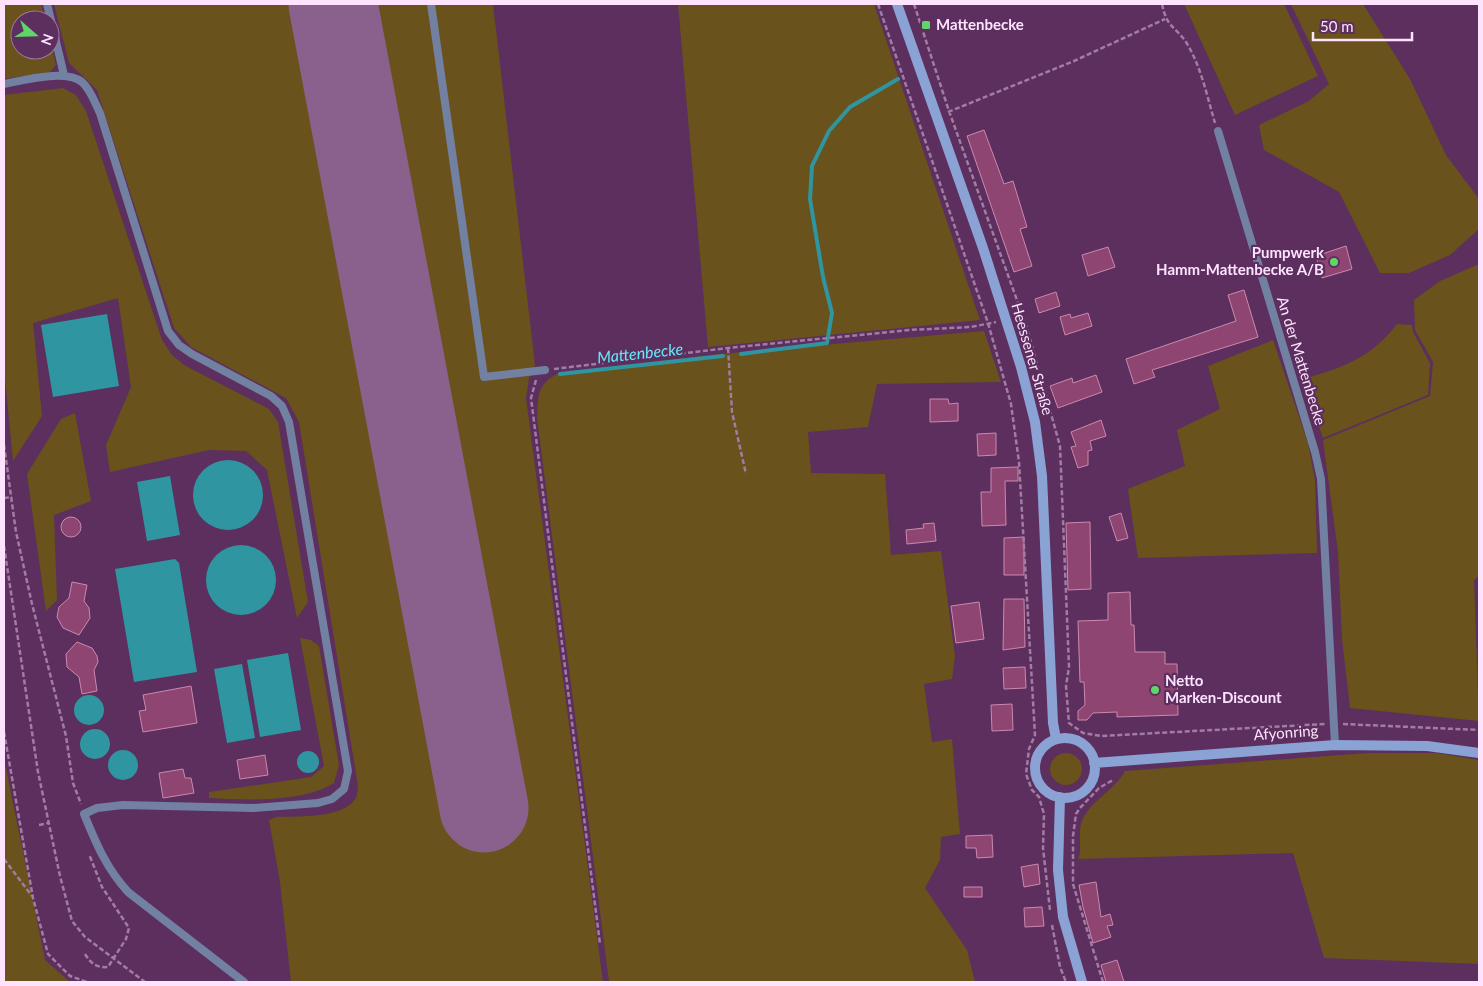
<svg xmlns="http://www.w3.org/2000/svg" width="1483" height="986" font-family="Lato,sans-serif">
	<rect width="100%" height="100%" fill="#5c2f5f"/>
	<path fill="#69521b" d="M4,4H41L45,20H20V50H50V39L56,65L50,72L4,79Z
		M54,4H493L535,365L529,378L526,398L603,982H291L280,882L269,820L276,817C298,816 343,819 356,798C357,795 358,789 358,786L299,422L286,398L191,347L174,328L97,90L69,63Z
		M678,4H874L980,320L708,347Z
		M1184,4H1284L1318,76L1235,115Z
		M1291,4H1363L1410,79L1446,155L1479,199V229L1450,255L1409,273H1380L1339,192L1264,150L1259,125L1309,101L1329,84Z
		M63,88L76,95L86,111L162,340L172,355L184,365L269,409L278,422L308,602L297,618L267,470L246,451L209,450L110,472L106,445L131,387L118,298L33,323L42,416L13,461L4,368V95Z
		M1479,264V576L1474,580L1479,721L1350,708L1342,639L1338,552L1323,440L1430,396L1433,362L1415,330L1414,300L1440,281Z
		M1397,324L1412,325L1413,332L1430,363L1428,395L1323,438L1302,379C1342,368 1370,359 1397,324Z
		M984,331L1001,382L877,384L868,427L808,432L811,473L885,474L891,555L941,551L955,656L952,679L924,684L932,742L952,739L960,834L941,837L940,860L925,888L967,950L975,982H609L537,418C538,395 537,384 559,373L720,354Z
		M1273,340L1308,443L1315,480L1317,553L1138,558L1128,489L1185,466L1177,430L1220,409L1208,366Z
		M75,413L91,501L54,515L57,600L46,611L27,474L61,419Z
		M300,638L311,640L319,646L339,765L334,783C301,803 247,800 209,798V792L311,777L324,766Z
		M1050 769a16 16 0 1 1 32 0a16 16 0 1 1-32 0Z
		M1368,753H1436L1479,760V964L1324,958L1293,853L1078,859C1083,849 1077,833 1082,821C1090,801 1115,790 1125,771Z
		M4,759L45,960L70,982H4Z"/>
	<path fill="#2f95a0" d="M107,314L119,386L53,397L41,325Z
		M193 495a35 35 0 1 1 70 0a35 35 0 1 1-70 0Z
		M170,476L180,535L147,541L137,482Z
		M206 580a35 35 0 1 1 70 0a35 35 0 1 1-70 0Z
		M175,559L179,563L197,672L134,682L115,569Z
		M288,653L301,730L260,737L247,660Z
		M242,664L255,738L227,743L214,669Z
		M74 710a15 15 0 1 1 30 0a15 15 0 1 1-30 0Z
		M80 744a15 15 0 1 1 30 0a15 15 0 1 1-30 0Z
		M108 765a15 15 0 1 1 30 0a15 15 0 1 1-30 0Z
		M297 762a11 11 0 1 1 22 0a11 11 0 1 1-22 0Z"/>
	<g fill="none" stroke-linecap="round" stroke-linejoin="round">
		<path stroke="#2f95a0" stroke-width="4" d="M741,354L827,343L832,313L823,277L810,199L812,166L829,131L850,107L898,79
			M560,374L723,356"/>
		<path stroke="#89618c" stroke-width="89" d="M333,4L484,808"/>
	</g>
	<path fill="#8f4571" stroke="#cb89ae" d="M984,130L1004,184L1013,181L1027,227L1020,229L1032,266L1014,272L967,136Z
		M1346,246L1352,269L1322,278L1316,256Z
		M1108,247L1115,267L1088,276L1082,255Z
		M1244,290L1258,337L1152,370L1155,377L1134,384L1126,359L1236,321L1228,295Z
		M1056,292L1060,306L1039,313L1035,299Z
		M1088,313L1092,326L1065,335L1060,317L1070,314L1071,318Z
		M1096,375L1102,392L1058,408L1050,386L1072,378L1073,383Z
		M930,399H948L949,404L958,403V421L930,422Z
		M1101,420L1106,436L1090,441L1092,450L1088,451V465L1078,468L1071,447L1076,446L1071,432Z
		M996,433V455L978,456L977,434Z
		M1018,467V481H1005L1006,525L982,526L981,492H991V468Z
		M1121,513L1128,538L1117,541L1109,517Z
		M61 527a10 10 0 1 1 20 0a10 10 0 1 1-20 0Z
		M1090,522L1091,589L1068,590L1066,523Z
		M934,523L936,541L907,544L906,530L924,528L923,524Z
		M1024,537V575H1004V538Z
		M72,582L87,585L84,601L89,608L90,618L79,635L63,628L57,617L59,607L69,598Z
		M1130,592L1131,625H1134L1135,652H1165V664H1177L1178,715L1117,717V712L1093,713L1087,720H1078V711L1085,705L1084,682H1080L1078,621L1108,620V593Z
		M1004,599H1024L1025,647L1003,650Z
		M979,602L984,639L956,643L951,606Z
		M77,642L92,648L97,656L98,662L94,670L97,691L82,694L79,677L67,667L66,654Z
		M1025,667L1026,688L1004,689L1003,668Z
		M191,686L197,723L143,732L139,711L146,710L143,695Z
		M1012,704L1013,730L992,731L991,705Z
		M265,755L268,775L240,779L237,760Z
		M183,769L185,778H191L194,793L163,798L159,773Z
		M992,835L993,857L977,858L976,848H966V836Z
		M1038,864L1040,884L1024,887L1021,867Z
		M1096,882L1101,917L1110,914L1113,925L1107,926L1111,937L1093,943L1083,907L1079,885Z
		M964,887H982V897H964Z
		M1042,907L1044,926L1025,927L1024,908Z
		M1117,960L1124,982H1106L1101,965Z"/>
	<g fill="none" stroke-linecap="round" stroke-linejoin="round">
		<path stroke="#a17ca3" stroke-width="2.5" stroke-dasharray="5 2.5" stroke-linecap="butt" d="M878,4L988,323L1011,404L1019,462L1035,735L1029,749L1026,774L1032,790L1039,797L1044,814L1043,848L1050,910
			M914,4L949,111L1027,328L1060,446L1069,667L1066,686L1069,723L1083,733L1101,736L1325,724
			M1162,4C1167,28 1174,25 1186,42C1201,66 1207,96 1215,123
			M948,112L1074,61L1165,19
			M728,348L732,412L746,474
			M554,369L728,348L909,330L971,327L996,322
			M536,380L531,398L600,944
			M4,445L16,532L32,604L66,736L73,783L81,804
			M4,498L12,497
			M4,546L38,772L60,876L72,921L85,937L145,982
			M1343,724L1479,730
			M4,732L33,898L48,954L70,976L87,982
			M39,825L48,823
			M4,859L32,896
			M1052,925L1060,967L1066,982
			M85,954C91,964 97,968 108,967L126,939L129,928L102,887L89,854
			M1103,982L1073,884V836L1076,814L1080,808L1099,788L1113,780"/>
		<path stroke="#7281a1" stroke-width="8" d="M47,4L64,75
			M431,4L484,377L545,370
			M4,84C24,80 65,69 82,82C91,90 95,103 100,113L168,331L179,345L192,354L271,396L282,406L289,422L348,771L344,789L332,799L318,803L253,808L123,805L97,808L84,814C96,843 106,868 128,892L244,982
			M1218,131L1315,452L1321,479L1335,745"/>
		<path stroke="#8ba2d4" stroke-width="10" d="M897,4L983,248L1021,367L1035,422L1042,476L1053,723L1056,739
			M1035 768a30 30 0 1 1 60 0a30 30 0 1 1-60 0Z
			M1094,763L1335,745L1427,746L1479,753
			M1060,797L1058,870L1063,917L1082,982"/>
	</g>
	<g fill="#60d56a" stroke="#5c2f5f" stroke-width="2">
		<rect x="921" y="20" width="10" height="10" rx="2.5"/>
		<circle cx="1334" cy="262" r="5"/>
		<circle cx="1155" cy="690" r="5"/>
	</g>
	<g text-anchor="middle" stroke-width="4.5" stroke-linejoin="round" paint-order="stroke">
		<g font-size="15" font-weight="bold" fill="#fee3ff" stroke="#5c2f5f" text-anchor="start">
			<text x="936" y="30">Mattenbecke</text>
			<text x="1324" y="258" text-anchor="end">Pumpwerk<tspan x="1324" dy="17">Hamm-Mattenbecke A/B</tspan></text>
			<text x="1165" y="686">Netto<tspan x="1165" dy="17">Marken-Discount</tspan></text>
		</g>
		<g font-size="15" fill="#fee3ff" stroke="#5c2f5f">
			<text transform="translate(1032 359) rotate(74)" y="5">Heessener Straße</text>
			<text transform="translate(1301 361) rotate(73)" y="5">An der Mattenbecke</text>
			<text transform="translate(1286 733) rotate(-4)" y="5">Afyonring</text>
		</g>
		<g font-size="16" font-style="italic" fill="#67eaf8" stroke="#5c2f5f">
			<text transform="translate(640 353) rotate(-6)" y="6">Mattenbecke</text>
		</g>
	</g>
	<rect width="1483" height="986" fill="none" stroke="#fee3ff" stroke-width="10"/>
	<g transform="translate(35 35) rotate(110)"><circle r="24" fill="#5c2f5f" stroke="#9d779f"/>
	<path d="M0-4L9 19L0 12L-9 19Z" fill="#60d56a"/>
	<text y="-8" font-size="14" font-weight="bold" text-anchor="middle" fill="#fee3ff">N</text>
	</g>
	<path d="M1313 32v8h99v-8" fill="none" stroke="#fee3ff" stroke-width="2.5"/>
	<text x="1320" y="32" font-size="15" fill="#fee3ff" stroke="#5c2f5f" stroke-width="4" paint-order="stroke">50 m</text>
</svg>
